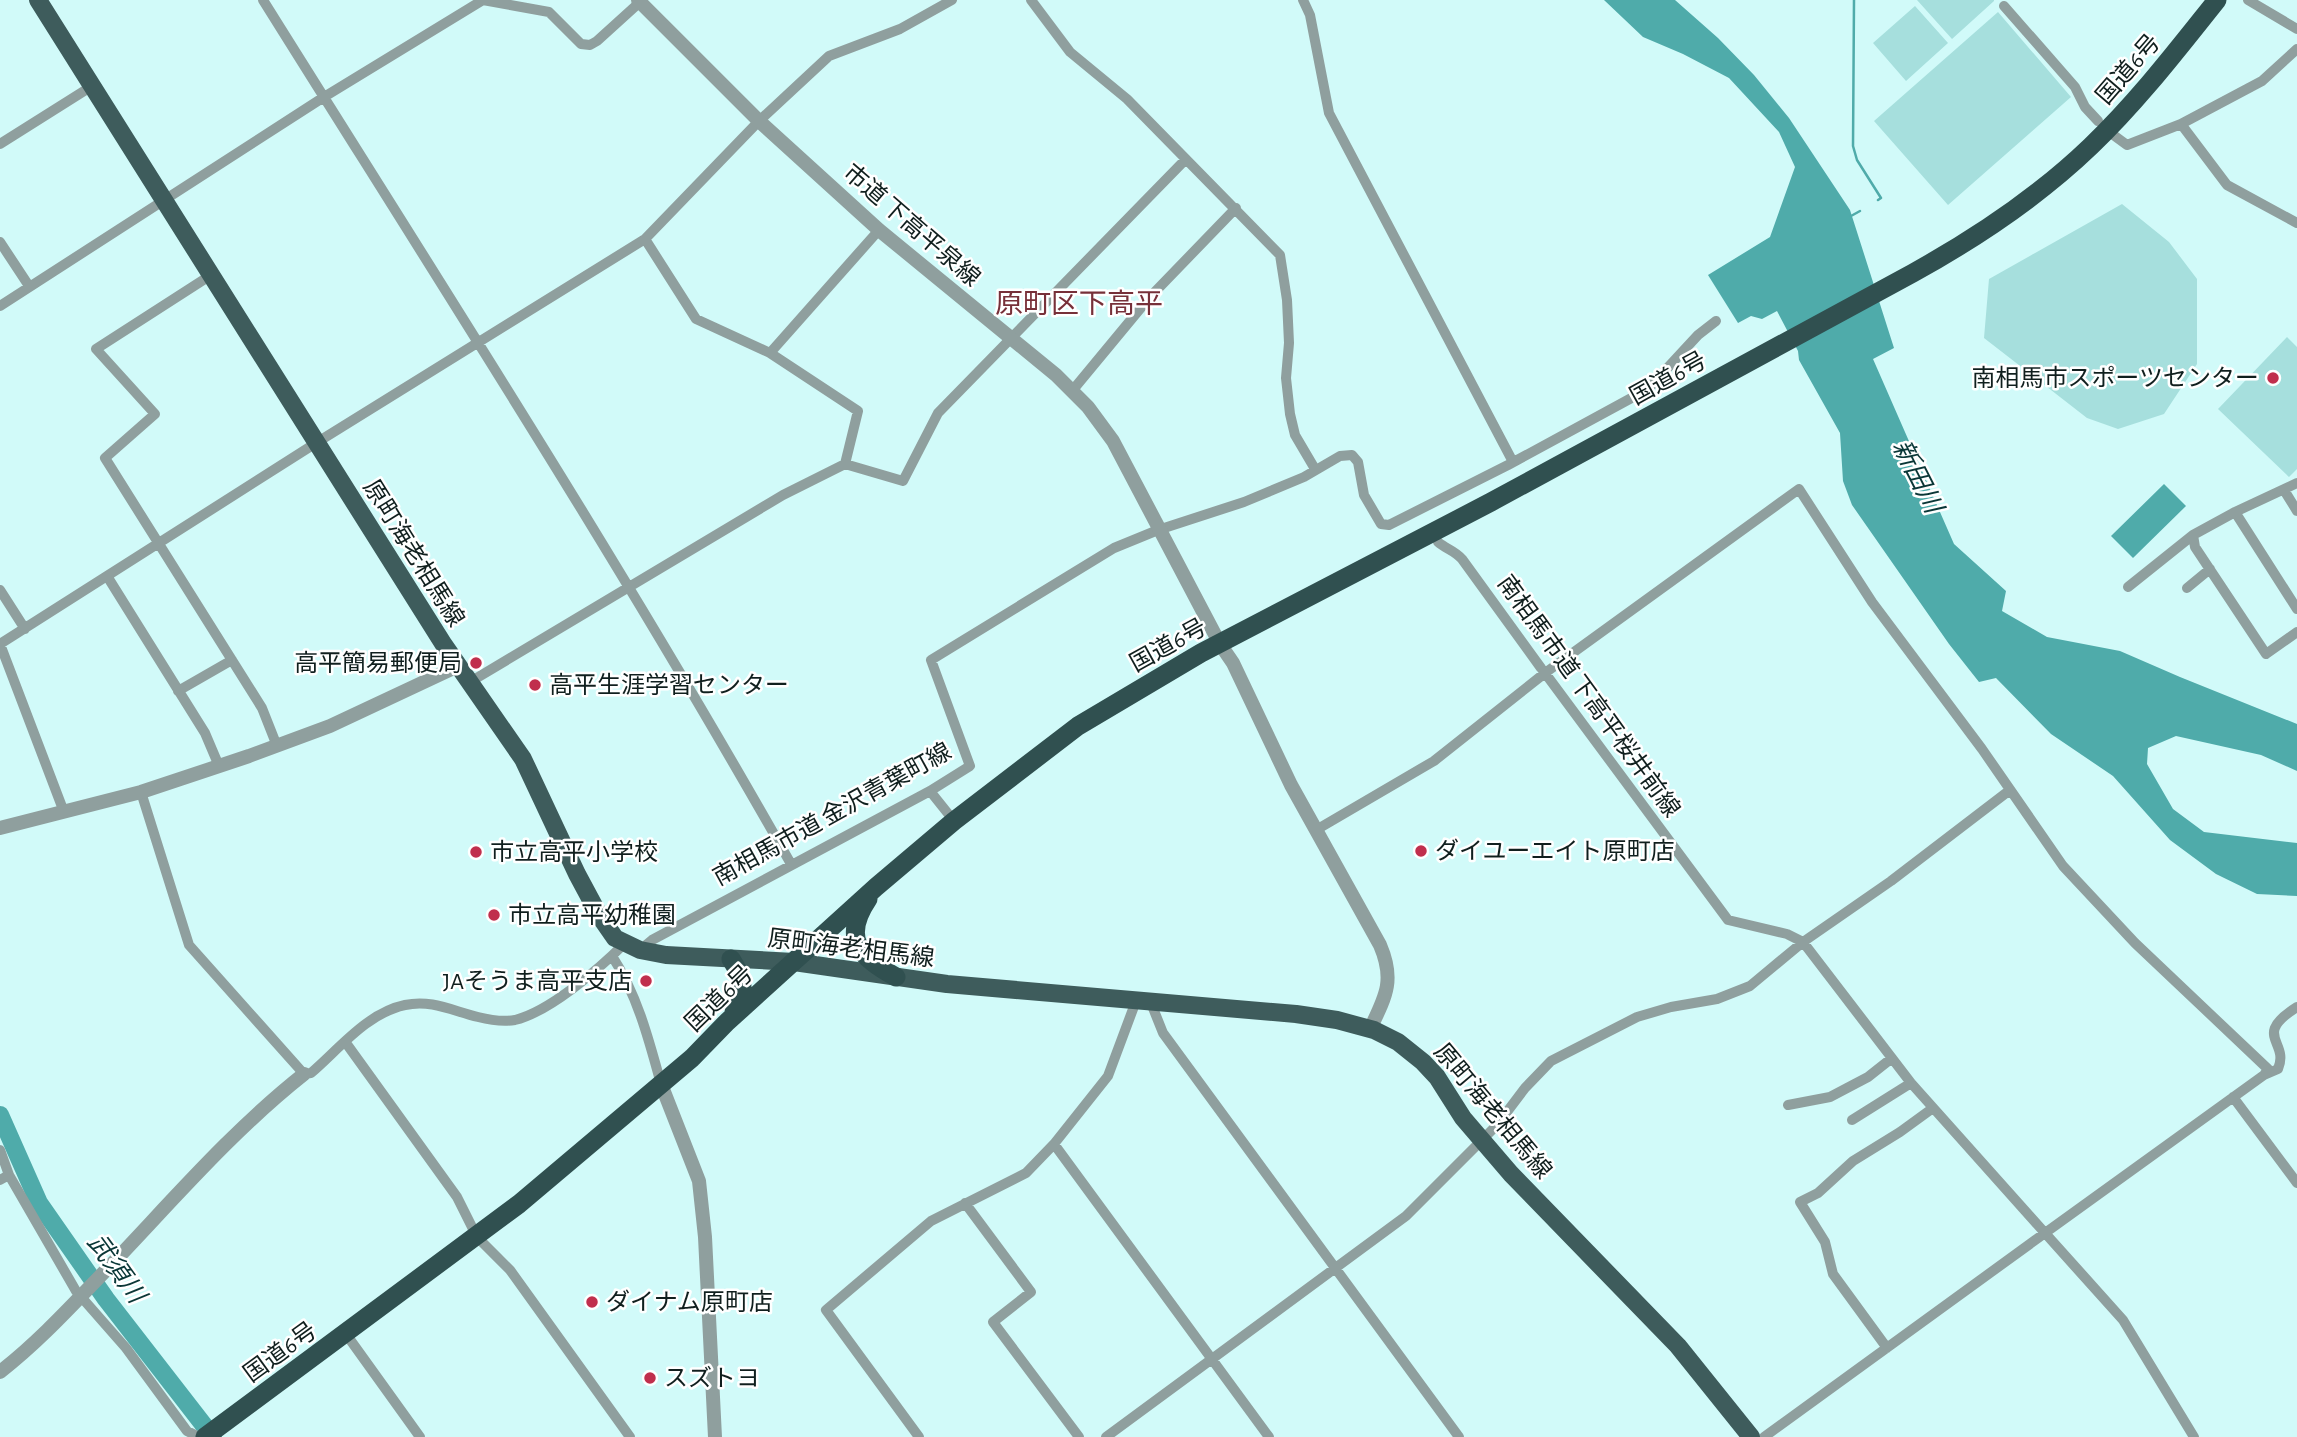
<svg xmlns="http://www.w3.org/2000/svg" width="2297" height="1437" font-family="'Alegreya Sans','Noto Sans JP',sans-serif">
	<rect width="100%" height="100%" fill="#d1faf9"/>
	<path fill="#a6dfdd" d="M1917,0H1994V1L1952,39Z
		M1915,6L1948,43L1906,81L1873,43Z
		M1998,12L2071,97L1948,205L1874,121Z
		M2122,204L2169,242L2197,279V364L2164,414L2118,429L2087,418L1984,338L1989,279Z
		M2287,337L2297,347V469L2289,477L2218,409Z"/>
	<path fill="#4fabaa" d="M1604,0H1675L1718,38L1754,75L1789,118L1850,210L1894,348L1873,359L1954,544L2006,591L2002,611L2047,637L2120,651L2180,677L2297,724V771L2261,755L2176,736L2148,748L2147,764L2173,809L2204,832L2297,843V896L2257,894L2216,874L2170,840L2113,776L2051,734L1996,678L1979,682L1949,644L1852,505L1843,481L1840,433L1799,360L1798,351L1777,311L1762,319L1751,316L1738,323L1708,275L1770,237L1795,167L1779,132L1729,78L1683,54L1643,37Z
		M2164,484L2186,506L2133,558L2111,536Z"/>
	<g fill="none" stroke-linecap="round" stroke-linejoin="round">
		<path stroke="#4fabaa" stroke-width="2.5" d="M1854,0L1853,146L1857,160L1881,198L1878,200
			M1851,216L1860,211"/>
		<path stroke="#4fabaa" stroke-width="18" d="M0,1115L39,1203L106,1299L213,1437"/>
		<path stroke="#8f9f9e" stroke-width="10" d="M263,0C442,286 625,570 791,864
			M1031,0L1070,52L1127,99L1280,255L1287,300L1289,343L1286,378L1290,414L1295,435L1315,469
			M1303,0L1310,15L1329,113L1513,462
			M2248,0L2297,29
			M2004,6L2075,87L2085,107L2098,121
			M2181,124L2227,185L2297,223
			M2112,134L2127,145L2181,124L2262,81L2297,49
			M0,144L92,86
			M645,239L696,319L770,353L858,411L845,464
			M0,242L29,286
			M211,275L96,349L155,414L105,458L262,708L277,746
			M0,306L324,97L483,0L549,12L581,44L590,45L597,41L640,2
			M770,353L879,230
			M1072,391L1149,298L1236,208
			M2284,490L2297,511
			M2235,512L2297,609
			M2193,535L2195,547L2266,654L2297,632
			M107,576L205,733L219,766
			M2128,587L2193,535L2235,512L2297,483
			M2187,588L2210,569
			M0,590L25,629
			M0,644L316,443L645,239L759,121L829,56L900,29L952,0
			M0,644L64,812
			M470,682L783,495L845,464L903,481L938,413L1186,159
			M178,691L232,660
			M930,791L954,821
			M141,792L189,945L304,1074L311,1073C339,1049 367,1013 405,1005C431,999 453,1011 478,1017C490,1020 503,1022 515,1020C549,1012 599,969 624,944
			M1316,830L1434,761L1545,673L1799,489L1872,602L1982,749L2063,866L2135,943L2268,1069L2264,1075L2045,1233L1911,1083L1803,942L1787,934L1728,920L1545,673L1541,668L1462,559C1454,550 1446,549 1438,542
			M640,950L652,940L930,791L970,766L931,660L1114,548L1158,530L1244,502L1304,477L1340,456L1352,455L1358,462L1364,495L1381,524L1389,525L1508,465L1648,389L1698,335L1716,321
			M612,956C637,994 649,1040 661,1084
			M1151,1003L1163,1033L1459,1437
			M346,1043L457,1197L477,1237L510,1270L630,1437
			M2264,1075L2278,1069C2290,1041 2251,1036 2297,1007
			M2233,1097L2297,1183
			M1788,1105L1830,1097L1868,1077L1892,1058
			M1852,1120L1911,1083
			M1054,1144L1269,1437
			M0,1150L9,1175
			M0,1180L9,1175L76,1291L126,1348L187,1431L199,1437
			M965,1203L1031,1292L993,1322L1079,1437
			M346,1334L420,1437
			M1887,1348L1833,1274L1825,1242L1800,1202L1818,1193L1853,1161L1900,1132L1933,1108
			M919,1437L826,1310L931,1221L1026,1173L1054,1144L1108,1076L1136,1001
			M1106,1437L1406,1216L1497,1125L1525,1088L1551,1061L1637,1017L1671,1007L1717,999L1750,986L1803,942L1891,881L2010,790
			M1764,1437L2045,1233L2123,1320L2194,1437"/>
		<path stroke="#8f9f9e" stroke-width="14" d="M638,0L759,121L879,230L1056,375L1088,407L1113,441L1220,644L1233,663L1291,785L1380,945C1395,980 1386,996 1370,1029
			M0,828L141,792L249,756L330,726L458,666
			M661,1084L699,1181L705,1237L715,1437
			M0,1372C41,1340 75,1302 111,1265C173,1200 233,1130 304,1074"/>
		<path stroke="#3e5c5c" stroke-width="18" d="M38,0L444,645L523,759L577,874L599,915L615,938L640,950L666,955L794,962L947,984L1296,1014L1337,1020L1374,1030L1398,1042L1423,1062L1437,1077L1463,1118L1511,1174L1678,1346L1751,1437"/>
		<path stroke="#305050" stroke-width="19" d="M868,899C841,939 860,957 896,977
			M731,959C744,979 746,992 734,1012
			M205,1437L519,1204L692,1058L727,1022L876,887L954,821L1078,726L1201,653L1491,502L1913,273C1978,237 2038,197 2091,146C2138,101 2177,50 2217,0"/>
	</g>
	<g fill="#c02f4d" stroke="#fff" stroke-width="2.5">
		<circle cx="2273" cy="378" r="7"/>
		<circle cx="476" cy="663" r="7"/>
		<circle cx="535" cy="685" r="7"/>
		<circle cx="1421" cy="851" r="7"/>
		<circle cx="476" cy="852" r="7"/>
		<circle cx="494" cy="915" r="7"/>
		<circle cx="646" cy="981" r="7"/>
		<circle cx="592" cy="1302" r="7"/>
		<circle cx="650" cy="1378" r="7"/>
	</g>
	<g text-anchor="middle" stroke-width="5" stroke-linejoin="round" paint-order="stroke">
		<g font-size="24" fill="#101f1e" stroke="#fff">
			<text transform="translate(2128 69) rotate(-49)" y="8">国道6号</text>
			<text transform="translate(912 225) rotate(41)" y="8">市道 下高平泉線</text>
			<text transform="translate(1668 378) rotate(-29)" y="8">国道6号</text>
			<text transform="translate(414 553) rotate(58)" y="8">原町海老相馬線</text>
			<text transform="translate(1168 645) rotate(-29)" y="8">国道6号</text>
			<text transform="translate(1589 696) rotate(54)" y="8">南相馬市道 下高平桜井前線</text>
			<text transform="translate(832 814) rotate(-29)" y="8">南相馬市道 金沢青葉町線</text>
			<text transform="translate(851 948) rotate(7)" y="8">原町海老相馬線</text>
			<text transform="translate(719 998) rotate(-44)" y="8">国道6号</text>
			<text transform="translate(1493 1111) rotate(50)" y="8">原町海老相馬線</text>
			<text transform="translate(280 1352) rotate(-36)" y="8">国道6号</text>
		</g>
		<g font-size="24" fill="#101f1e" stroke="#fff" text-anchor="start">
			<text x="2259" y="386" text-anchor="end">南相馬市スポーツセンター</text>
			<text x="462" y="671" text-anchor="end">高平簡易郵便局</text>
			<text x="549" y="693">高平生涯学習センター</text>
			<text x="1435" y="859">ダイユーエイト原町店</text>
			<text x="490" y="860">市立高平小学校</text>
			<text x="508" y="923">市立高平幼稚園</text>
			<text x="632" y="989" text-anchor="end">JAそうま高平支店</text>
			<text x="606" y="1310">ダイナム原町店</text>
			<text x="664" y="1386">スズトヨ</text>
		</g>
		<g font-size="26" font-style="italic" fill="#0a3737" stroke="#fff">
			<text transform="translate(1918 476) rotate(63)" y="9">新田川</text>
			<text transform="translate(117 1268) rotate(54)" y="9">武須川</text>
		</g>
		<g font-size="28" fill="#773039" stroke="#fff">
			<text x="1079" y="313">原町区下高平</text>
		</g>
	</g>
</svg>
